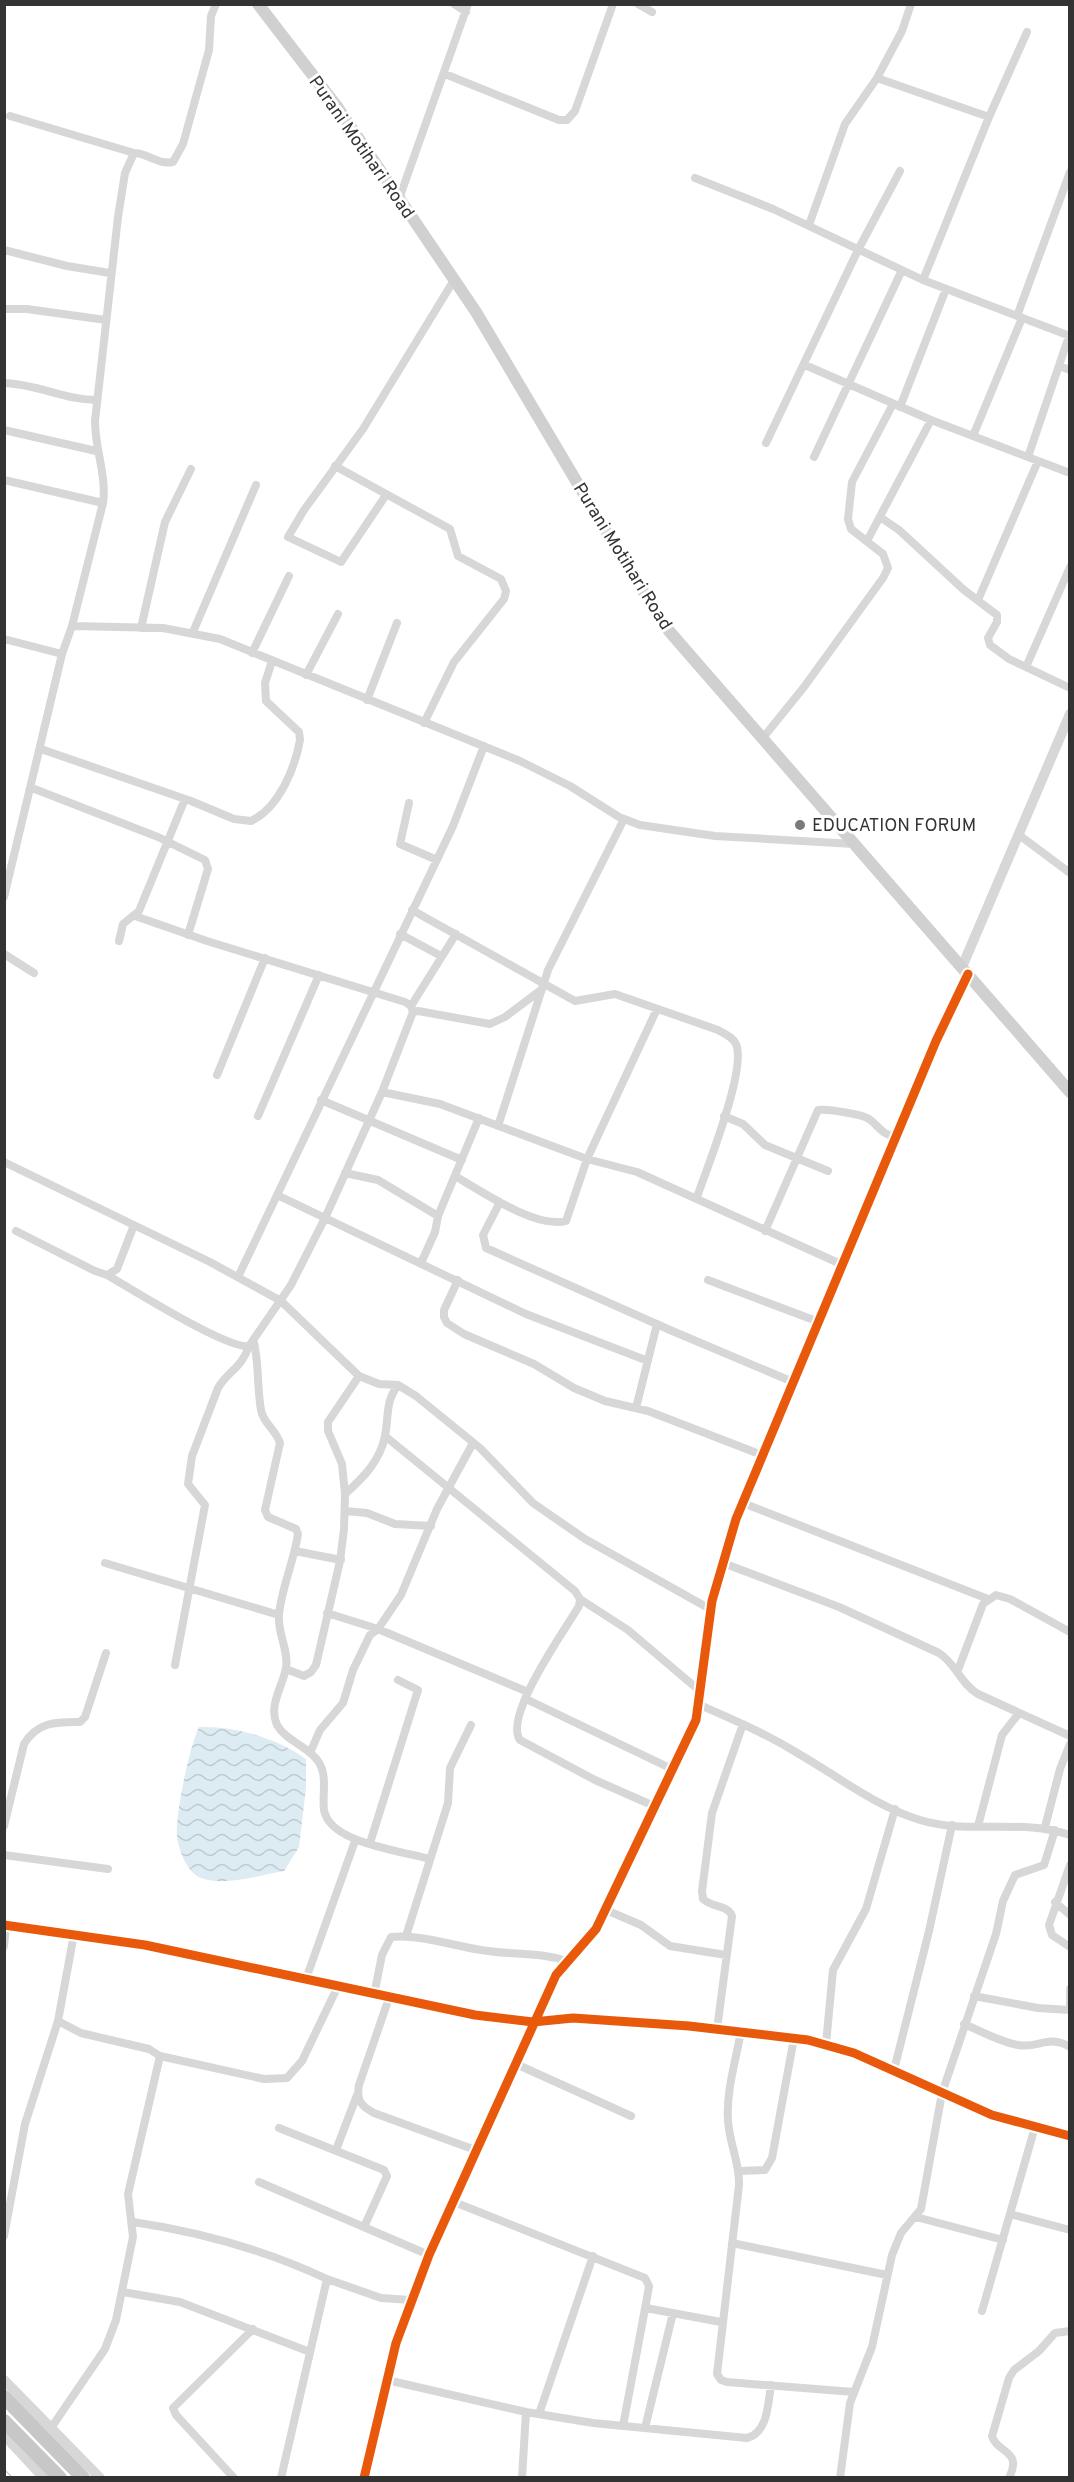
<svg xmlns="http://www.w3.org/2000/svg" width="1074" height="2482" font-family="Overpass,sans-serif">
	<defs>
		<pattern id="water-waves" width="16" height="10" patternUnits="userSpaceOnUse" patternTransform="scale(1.5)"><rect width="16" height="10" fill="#ddebf3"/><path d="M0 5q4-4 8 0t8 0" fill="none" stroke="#becad1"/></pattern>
	</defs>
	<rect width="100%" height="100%" fill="#fff"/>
	<path fill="url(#water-waves)" d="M199,1727C235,1726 277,1738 306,1759V1788L299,1847L284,1871C260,1875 225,1887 201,1878C187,1873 178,1849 177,1835C175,1815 190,1745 199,1727Z"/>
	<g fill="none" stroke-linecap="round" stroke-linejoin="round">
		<path stroke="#d7d7d7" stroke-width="8" d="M454,4L466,12
			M638,4L652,12
			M445,74L559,120H567L575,111L613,4
			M877,78L989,117
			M10,116L134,153
			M695,178L773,209L923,280L1070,336
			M399,199L468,4
			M809,225L845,124L877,78L902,31L911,4
			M4,250L67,266L110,273
			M923,280L989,117L1027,32
			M4,309H27L106,320
			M1017,316L1070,172
			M805,365L931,420L1070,473
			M1059,366L1070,370
			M4,383C37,384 65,400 97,400
			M900,407L946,289
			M4,430L96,451
			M973,436L1022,318
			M766,443L858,250L900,171
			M814,457L902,270
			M1028,457L1069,336
			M335,466L450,529L458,556L501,579L506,591L504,599L454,662L424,723
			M4,480L103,503
			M386,495L341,562L288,537L304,510L363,429L454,280
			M880,517L899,530L964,590L997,615V622L988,638L990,645L1009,659L1070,688
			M867,541L931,420
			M978,600L1038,461
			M72,626L163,628L220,639L520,761L570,786L619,817L640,825L715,836L854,844
			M141,628L165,522L191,469
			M193,632L256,485
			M4,639L62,654
			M252,653L289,576
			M1026,667L1070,567
			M306,675L338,614
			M367,700L397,623
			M762,739L804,687L883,578L888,568L883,554L851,529L848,519L852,482L893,404
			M41,749L191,801L234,819L251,821C279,808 295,768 300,740L299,732L266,701L265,683L272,661
			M32,788L158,837L205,860L208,869L188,935
			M409,803L400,844L437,860
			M1019,835L1070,873
			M4,897L62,654L72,626L103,503C107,476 95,450 95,421L118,217L125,173L134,153C148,153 157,165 173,162L183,144L209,50L211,16L216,4
			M412,910L575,1001L615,994L718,1030C725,1034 733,1037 736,1044C747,1069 707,1168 697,1197
			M400,934L441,956
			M119,941L123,924L139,911L185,799
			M4,954L34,973
			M411,1006L456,934
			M413,1012L418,1011L490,1024L505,1017L541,990
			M217,1075L265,958
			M382,1092L440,1104L587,1159L637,1172L843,1265
			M321,1100L462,1160
			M258,1116L319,975
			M724,1116L743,1124L765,1145L828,1171
			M498,1126L548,970L624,819
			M4,1162L210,1262L281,1301L359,1376L379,1384L398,1385L416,1396L480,1448L533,1503L585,1539L710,1609
			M345,1173L378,1180L438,1216L435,1232L421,1263
			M455,1176C481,1191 536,1229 566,1221L587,1159L657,1009
			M277,1195L526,1314L648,1361
			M500,1202L483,1235L486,1248L670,1330L793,1382
			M438,1216L479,1118
			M16,1231L95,1271L107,1275L117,1269L134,1225
			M765,1231L818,1110C827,1109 862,1114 869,1119C879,1126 882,1135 896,1137
			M107,1275C130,1288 228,1350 249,1346L291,1285L325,1218L382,1092L413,1012L411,1006L405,1002L207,941L135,916
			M238,1277L453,826L484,746
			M458,1280L444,1310V1317L447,1323L464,1334L534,1364L574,1388L605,1401L648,1411L762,1455
			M708,1280L819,1322
			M254,1342C259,1365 257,1387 261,1410C263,1423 276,1430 280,1443L265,1510L268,1517L296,1529L298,1534C294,1561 282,1587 279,1614C277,1633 289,1650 286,1668C283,1686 268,1705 277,1725C286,1741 308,1746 318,1761C328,1775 322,1794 324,1810C329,1843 402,1851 430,1859
			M636,1408L657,1324
			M385,1436L575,1591L580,1599L579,1606C565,1630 503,1716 520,1740L595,1780L654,1806
			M345,1494C364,1477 380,1461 385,1436C389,1416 385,1402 398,1385
			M743,1503L988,1599
			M345,1511L367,1513L395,1524L431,1526
			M295,1551L341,1560
			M105,1563L279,1615
			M723,1563L839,1607L939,1653C957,1665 960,1683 978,1694L1070,1736
			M580,1599L628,1630L701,1692
			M327,1613L378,1629L528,1692
			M175,1665L205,1505L188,1484L192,1456L218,1388C229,1370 241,1369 249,1346
			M286,1669L304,1676L311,1672L316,1665L340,1561L344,1529L345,1494L342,1464L328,1431V1422L359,1376
			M958,1670L983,1604L996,1595L1010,1599L1070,1632
			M526,1699L672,1769
			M700,1705C734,1720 767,1734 799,1754C837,1776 877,1807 920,1820C968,1835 1021,1818 1070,1835
			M310,1753L320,1730L343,1703L353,1670L370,1635L378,1629L401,1595L437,1509L473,1443
			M4,1826L24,1744C38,1721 57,1722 80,1722L85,1717L106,1653
			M978,1826L1002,1735L1019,1713
			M1045,1827L1060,1769L1070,1744
			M370,1843L418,1690L398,1680
			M4,1855L108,1869
			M1070,1865L1049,1925L1052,1935L1070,1947
			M1055,1902L1070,1915
			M606,1910L641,1925L670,1946L726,1955
			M4,1925L145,1945L475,2015L533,2022L573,2018L689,2026L808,2040L854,2053L992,2115L1070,2136
			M406,1936L448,1803L450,1768L471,1725
			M4,1946L6,1925
			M306,1979L355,1841
			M1070,1989V2009
			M374,1995L382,1955L391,1937C424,1934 455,1947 488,1951C515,1955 540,1952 567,1961
			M974,1996L1038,2008L1070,2010
			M389,1998L359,2085C356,2100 361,2106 374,2113L478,2151
			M964,2024C981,2031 1000,2042 1018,2045C1038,2049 1048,2034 1070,2047
			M717,2029L732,1916C727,1904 712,1908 703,1899L702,1891L712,1813L743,1724
			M741,2031C736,2060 726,2091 728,2120C729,2143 740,2163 739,2185L717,2374L721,2380L727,2382L854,2392
			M826,2044L833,1970L866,1909L895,1809
			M160,2056L264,2079L287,2078L302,2061L338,1986
			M516,2064L631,2116
			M894,2070L929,1931L952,1825
			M279,2128L384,2170L387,2176L364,2227
			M336,2150L357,2095
			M740,2171L765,2170L772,2158L794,2038
			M259,2182L429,2255
			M454,2202L645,2278L649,2286L647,2298L623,2426
			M1010,2214L1070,2230
			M916,2217L1003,2240
			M133,2222C201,2232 265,2250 327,2279
			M4,2236L25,2124L58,2021L74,1934
			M732,2243L887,2275
			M123,2292L180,2302L310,2352
			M646,2308L721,2322
			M982,2311L1035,2127
			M387,2380L526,2412L593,2423L747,2438C768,2433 768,2403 771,2385
			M539,2414L593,2256
			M51,2428L105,2349L116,2320L133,2237L128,2194L160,2056L149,2049L81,2033L58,2021
			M645,2428L673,2313
			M234,2478L176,2415L173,2408L253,2329
			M281,2478L327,2279L381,2298L411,2300
			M522,2478L526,2412
			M840,2478L850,2403L872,2347L892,2255L901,2233L921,2209L942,2093L996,1934L1003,1901L1015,1875L1044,1865L1055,1830
			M1009,2478C1023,2449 997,2454 992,2436L1009,2378L1014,2370L1039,2351L1055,2333L1070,2331"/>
		<path stroke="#d7d7d7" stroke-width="10" d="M962,967L1070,714
			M4,2380L100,2478
			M4,2435L44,2478
			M364,2478L396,2343L429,2255L556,1975L596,1929L696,1720L712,1601L736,1519L936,1041L968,974"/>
		<path stroke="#d0d0d0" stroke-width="12" d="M258,4L338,108L476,312L629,570L669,631L1070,1092"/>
		<path stroke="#c7c7c7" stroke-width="14" d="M4,2397L83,2478
			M4,2421L60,2478"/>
		<defs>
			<path id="rail" d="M4,2472L10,2478"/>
		</defs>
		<use href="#rail" stroke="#bebebe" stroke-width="5"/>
		<use href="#rail" stroke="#fff" stroke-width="3" stroke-dasharray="9" stroke-linecap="butt"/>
		<defs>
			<path id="cycleway" d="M4,1925L145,1945L475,2015L533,2022L573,2018L689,2026L808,2040L854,2053L992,2115L1070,2136
				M364,2478L396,2343L429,2255L556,1975L596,1929L696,1720L712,1601L736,1519L936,1041L968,974"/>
		</defs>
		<use href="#cycleway" stroke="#fff" stroke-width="13"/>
		<use href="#cycleway" stroke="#e8590c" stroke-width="9"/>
	</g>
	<circle fill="#7a7a7a" stroke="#fff" stroke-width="2" cx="800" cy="825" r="6"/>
	<g text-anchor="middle" stroke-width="6" stroke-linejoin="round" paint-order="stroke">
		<g font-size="18" fill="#333" stroke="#fff">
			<text transform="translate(362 147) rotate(55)" y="6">Purani Motihari Road</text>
			<text transform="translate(623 556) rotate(58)" y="6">Purani Motihari Road</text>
		</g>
		<g font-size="18" fill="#333" stroke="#fff" text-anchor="start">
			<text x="812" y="831">EDUCATION FORUM</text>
		</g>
	</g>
	<rect width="1074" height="2482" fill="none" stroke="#333333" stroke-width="12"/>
</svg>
